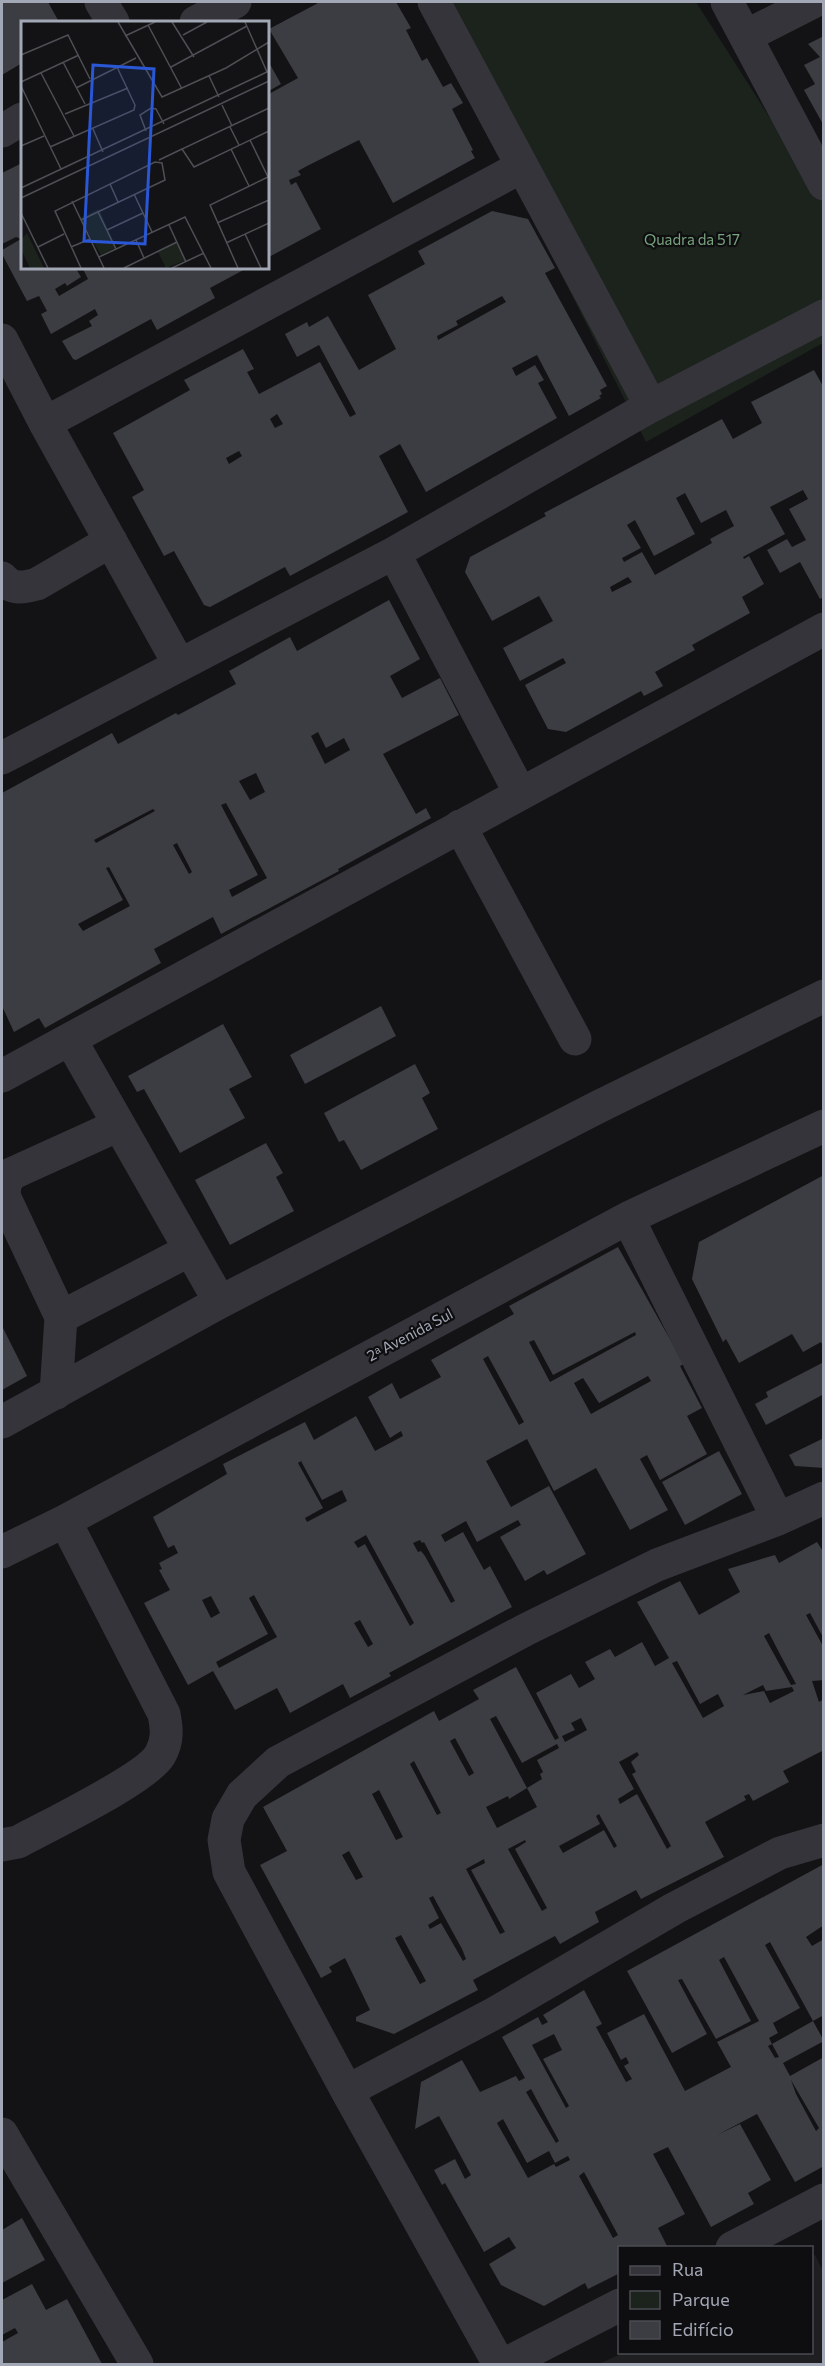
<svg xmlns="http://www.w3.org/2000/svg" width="825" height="2366" font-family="Commissioner,sans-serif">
	<rect width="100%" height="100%" fill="#131315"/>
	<path fill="#1f1f22" d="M815,2255L823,2271V2364H599L623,2353L812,2352V2256Z"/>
	<path fill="#1b231c" d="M424,2H696L823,201V343L646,442Z"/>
	<path fill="#3c3d42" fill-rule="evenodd" d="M2,2H48L59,22H22V63L2,75Z
		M320,2H396L411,28L406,30L422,61L427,58L443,87L451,83L463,103L452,109L473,150L471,151L475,158L393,203L359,140L307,166L298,171L301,175L289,180L291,185L296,182L321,229L269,257L267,253V95L298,78L269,29Z
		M824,36V126L804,90L815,84L804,65L820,57L808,44Z
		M267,59L281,84L267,92Z
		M22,163V267H75L81,277L67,286L65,283L55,289L59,296L88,279L82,267H249L210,288L215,298L157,330L151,319L76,360L73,359L62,341L92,326L89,321L98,315L95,309L51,334L41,314L47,311L39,296L27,301L2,254V250L21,239L16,237L2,244V173Z
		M492,211L528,219L555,268L545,273L607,386L600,390L602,394L599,396L601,398L569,416L537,355L512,368L516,376L535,365L544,380L538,383L557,418L426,492L400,444L379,456L408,512L290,576L285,567L210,607L204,605L174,551L164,556L132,497L144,490L113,433L190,390L184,380L243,349L254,369L247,372L259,394L320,362L350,417L356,414L319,345L297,357L285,334L307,322L309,327L328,316L359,370L396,349L368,295L425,264L418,251ZM502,296L506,302L438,340L437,336L458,325L456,321ZM277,414L283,424L275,428L270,419ZM239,451L242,456L229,464L226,458Z
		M814,370L824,388V597L820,599L800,562L780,573L767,550L787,539L792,547L806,540L789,509L808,499L803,490L770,507L785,534L743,557L744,559L749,556L764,584L742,597L750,613L692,645L695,650L655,672L663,686L644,696L641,691L566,732L548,729L525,685L566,663L563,658L520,681L503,648L553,621L539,596L492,621L465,572L470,557L546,516L544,513L722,419L733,439L762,423L751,402ZM685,493L701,523L726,510L734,526L710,539L712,543L655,575L642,552L624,562L622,558L641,548L627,525L635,520L654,556L695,534L676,498ZM628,577L632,582L612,592L610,587Z
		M389,600L420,659L390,676L402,698L440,678L459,715L383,754L416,814L426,808L431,818L338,869L339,871L221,934L213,917L154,949L161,963L45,1028L39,1018L14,1032L2,1006V793L112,733L118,744L176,713L178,715L236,684L229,671L290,637L297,651ZM318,732L326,748L344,738L350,750L325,764L311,736ZM256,773L265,792L250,800L239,781ZM226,803L267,878L232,897L229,890L258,875L221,805ZM153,809L155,811L96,843L94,840ZM177,843L192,872L189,874L173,845ZM109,867L130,906L83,931L78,924L123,900L106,868Z
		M381,1006L396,1036L305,1084L290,1055Z
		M223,1024L252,1077L229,1089L245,1118L180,1153L144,1089L137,1092L128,1076Z
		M415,1064L430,1093L422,1098L438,1129L361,1170L344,1140L339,1142L324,1113Z
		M266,1143L283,1173L276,1177L294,1211L230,1245L195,1180Z
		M824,1175V1348L821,1342L803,1352L792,1334L739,1363L726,1339L723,1342L692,1279L699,1242Z
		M618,1247L684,1364L680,1366L702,1408L687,1416L707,1454L660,1480L647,1455L640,1459L668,1510L630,1530L596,1468L554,1491L527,1439L486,1461L511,1507L549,1486L586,1554L547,1575L544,1570L525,1581L500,1537L521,1525L518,1520L477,1542L466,1521L441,1535L445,1542L463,1532L484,1570L490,1566L512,1607L389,1673L391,1676L350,1698L343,1684L290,1713L277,1688L235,1710L213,1671L188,1685L144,1603L170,1590L159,1570L162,1569L159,1563L178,1553L174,1545L168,1548L153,1517L227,1474L223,1464L305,1422L314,1440L356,1416L375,1451L403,1436L401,1431L390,1438L368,1397L392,1383L400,1399L441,1377L431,1360L514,1314L509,1306ZM635,1332L636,1335L550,1382L529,1342L534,1340L553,1375ZM488,1356L524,1422L519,1425L483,1359ZM648,1376L651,1381L591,1414L574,1383L583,1378L599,1403ZM301,1461L322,1500L342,1490L347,1501L307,1522L305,1518L323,1508L298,1463ZM366,1535L414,1623L410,1626L365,1544L358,1548L354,1542ZM420,1540L422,1543L424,1542L455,1601L451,1603L425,1556L421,1551L418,1552L413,1543ZM254,1595L277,1637L219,1668L216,1662L268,1634L249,1598ZM211,1596L220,1613L211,1618L202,1600ZM360,1620L373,1644L368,1647L354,1623Z
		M2,1326L27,1376L2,1390Z
		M822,1363L824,1394L766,1425L755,1404L768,1397L766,1392Z
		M824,1438V1468L795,1466L789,1455Z
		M719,1451L742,1494L685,1525L662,1482Z
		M817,1542L824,1553V1639L810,1613L806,1615L824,1648V1680L812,1681L819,1702L824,1699V1750L783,1771L789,1782L753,1801L749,1794L744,1796L746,1800L705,1822L724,1857L641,1899L636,1890L595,1912L599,1922L560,1944L555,1936L473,1980L478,1990L394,2034L356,2021V2017L370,2010L345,1958L329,1967L332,1972L321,1978L260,1865L287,1851L263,1807L434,1711L439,1721L479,1699L473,1690L516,1667L555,1740L559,1738L536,1693L571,1674L579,1688L595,1679L585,1662L610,1649L615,1657L642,1642L655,1666L669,1658L637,1602L680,1581L699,1615L740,1592L728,1569L775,1555L779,1563ZM769,1633L782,1658L796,1684L791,1685L764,1636ZM677,1661L700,1704L718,1694L724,1706L703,1718L672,1663ZM763,1685L766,1691L792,1687L794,1691L770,1703L764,1691L743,1695ZM496,1716L522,1763L557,1744L559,1748L537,1760L543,1772L540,1774L542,1779L527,1788L490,1719ZM581,1718L587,1730L565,1742L562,1736L575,1730L571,1723ZM455,1738L474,1773L469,1776L450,1741ZM637,1752L639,1755L631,1762L636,1772L632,1774L671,1846L667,1849L637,1794L620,1804L618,1799L634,1789L619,1762ZM414,1761L441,1813L437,1815L410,1764ZM527,1788L537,1807L497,1828L486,1807L508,1796L509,1799ZM379,1790L403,1837L396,1840L372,1794ZM599,1814L617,1846L614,1848L604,1830L563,1853L559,1846L600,1824L596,1816ZM525,1840L526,1842L515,1849L547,1908L542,1911L508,1849ZM349,1851L363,1877L356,1880L342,1855ZM484,1859L485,1863L471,1870L505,1932L500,1934L466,1869ZM433,1896L462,1949L466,1959L463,1961L441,1923L430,1929L428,1925L439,1918L429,1898ZM401,1935L426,1981L420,1984L395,1938Z
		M824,1864V1925L806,1937L812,1946L824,1939V2015L813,2021L824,2041L783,2063L790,2076L824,2057V2166L795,2182L757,2114L717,2135L740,2124L771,2180L748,2193L754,2204L711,2227L668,2147L653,2154L685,2214L658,2228L668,2248H620V2273L588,2289L585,2283L544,2306L501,2285L489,2264L516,2248L509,2237L484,2252L445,2183L442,2185L434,2170L455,2159L465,2179L471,2175L439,2116L415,2129L421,2082L462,2060L480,2092L516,2076L519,2081L525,2078L502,2037L538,2017L542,2025L548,2022L543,2015L584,1990L602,2024L596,2027L626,2082L632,2079L624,2066L629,2063L626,2057L621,2060L607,2033L644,2014L685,2091L731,2067L717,2042L759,2021L724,1957L719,1960L751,2021L716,2039L682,1979L678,1980L707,2034L672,2053L627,1971ZM770,1942L813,2021L772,2044L779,2057L775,2058L768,2046L772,2044L769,2038L778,2033L773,2023L800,2008L765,1945ZM554,2034L562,2050L543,2059L569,2106L566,2108L532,2045ZM791,2080L819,2128L816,2131L796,2094ZM531,2089L559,2141L556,2143L526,2092ZM503,2119L527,2163L549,2151L555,2163L568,2156L570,2160L556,2167L554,2164L528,2178L497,2123ZM584,2172L591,2185L618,2235L613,2238L579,2176Z
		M22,2218L45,2260L2,2283V2230Z
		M32,2284L46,2310L67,2299L102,2364H2V2342L18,2333L15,2328L2,2335V2300Z"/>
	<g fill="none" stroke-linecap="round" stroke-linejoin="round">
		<path stroke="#34343a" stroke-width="33" d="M101,2L113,22
			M434,2L651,406
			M727,2L824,184
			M196,22L235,2
			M746,36L813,2
			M2,131L22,119
			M2,340L45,423L179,664
			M45,423L521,167
			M394,553L520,793
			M2,578C12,590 23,588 37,584L111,541
			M2,758L394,553L651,406L824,316
			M460,826L575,1039
			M70,1039L220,1302
			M2,1076L824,629
			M119,1125L11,1174L5,1184L4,1196L61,1317L190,1250
			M628,1218L778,1519
			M56,1393L61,1317
			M2,1422L220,1302L598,1107L824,996
			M2,1552L65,1521L628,1218L824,1126
			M2,1845L18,1842C47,1826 146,1779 160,1755C168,1741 167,1729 164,1714L65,1521
			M347,2091L495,2013L675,1908L780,1853L824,1840
			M2,2134L137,2364
			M732,2248L824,2200
			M499,2364L347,2091L229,1872L224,1840L228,1819L242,1795L278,1762L527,1629L657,1565L778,1519L824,1498
			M505,2364L620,2305"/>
	</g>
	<g text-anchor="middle" stroke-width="4.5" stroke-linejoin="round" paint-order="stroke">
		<g font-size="15" fill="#79a37f" stroke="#0e0e10">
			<text x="692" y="245">Quadra da 517</text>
		</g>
		<g font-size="15" fill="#a3a8b6" stroke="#0e0e10">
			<text transform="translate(410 1335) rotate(-28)" y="5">2ᵃ Avenida Sul</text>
		</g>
	</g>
	<g transform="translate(21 21)">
		<rect width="248" height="248" fill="#131315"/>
		<path d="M78,188L95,227L80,234L59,197ZM6,212L23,247H9L0,228V219ZM156,221L165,239L145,247L137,231Z" fill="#1b231c"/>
		<path fill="none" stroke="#4d4f55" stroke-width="1.5" d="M97,1L141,76L205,47L248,21M151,1L173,36M224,1L246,51M127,4L161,68M162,14L186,1M104,15L134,1M0,34L47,14L69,58M42,41L64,83M150,46L226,5M20,52L53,115M188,55L198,76M0,61L58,34M0,65L40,148M55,67L115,37M201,84L211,105M248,87L161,128L173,146L248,110M44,93L107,67M209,106L218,124M72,108L82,131M125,110L119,94L130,87L135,88L143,103M229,119L248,158M0,125L23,115M29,126L113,89L114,84L96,46M210,128L228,165M138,139L161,128M89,163L97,181M0,167L248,50M113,173L131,211M0,177L248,60M51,180L83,247M77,191L95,228M0,192L27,247M196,202L248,179M148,204L165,241M86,209L122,192M224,213L240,247M115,219L123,237M205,222L248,202M17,226L43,213M50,226L69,218M78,236L164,196L190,247M60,247L34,190L134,141L141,142L144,159L60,199M103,247L156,221M151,247L183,232M217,247L189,184L247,156"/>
		<path fill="#2a57d5" fill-opacity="0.15" stroke="#2a57d5" stroke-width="3" d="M72,44L133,48L124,223L63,220Z"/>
		<rect width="248" height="248" fill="none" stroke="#a3a8b6" stroke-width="3"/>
	</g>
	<rect width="825" height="2366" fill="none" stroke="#a3a8b6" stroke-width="6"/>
	<rect x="618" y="2246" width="195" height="108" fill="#0e0e10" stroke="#4a4c52" stroke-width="1.5"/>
	<rect x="630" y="2266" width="30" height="9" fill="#34343a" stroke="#4a4c52" stroke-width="1.5"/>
	<text x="672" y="2276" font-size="18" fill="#a3a8b6">Rua</text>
	<rect x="630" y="2291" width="30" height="18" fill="#1b231c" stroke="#4a4c52" stroke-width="1.5"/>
	<text x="672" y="2306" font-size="18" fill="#a3a8b6">Parque</text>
	<rect x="630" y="2321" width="30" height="18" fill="#3c3d42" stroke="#4a4c52" stroke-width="1.5"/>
	<text x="672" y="2336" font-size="18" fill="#a3a8b6">Edifício</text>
</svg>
